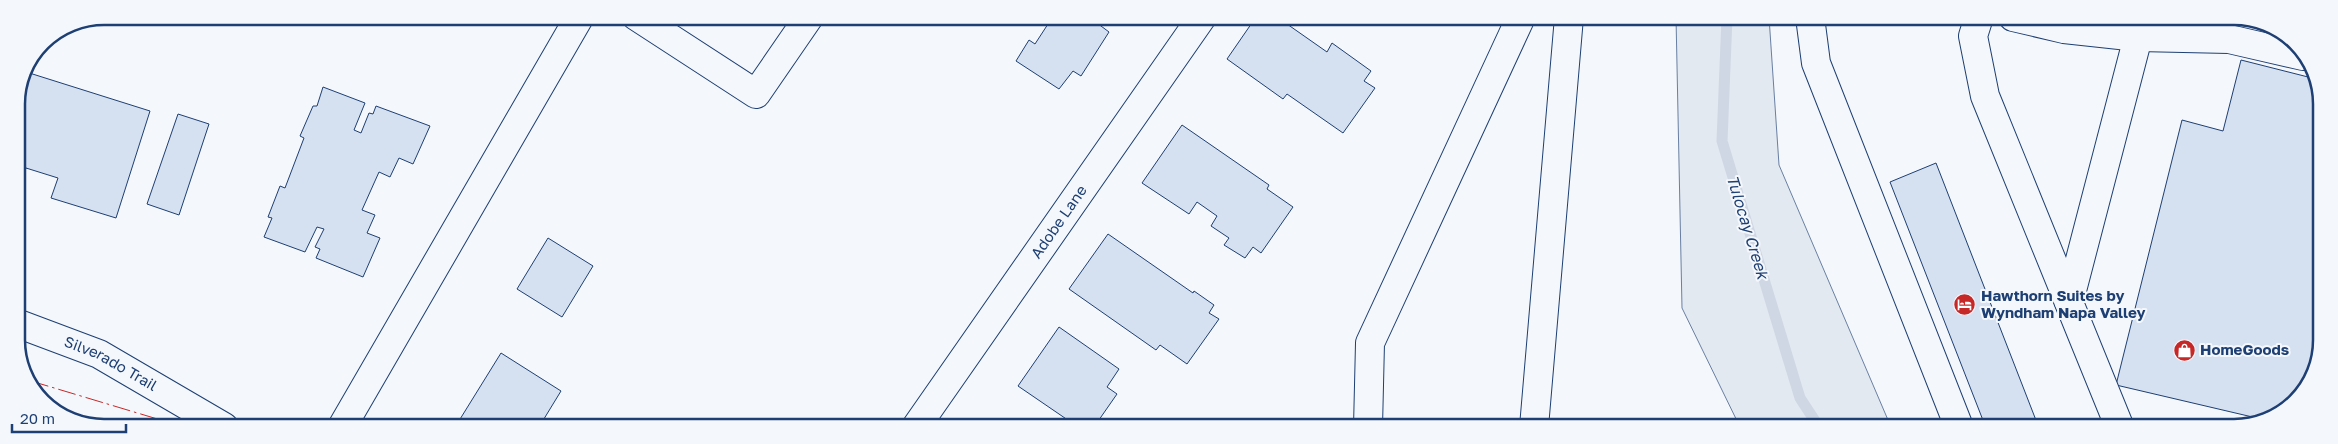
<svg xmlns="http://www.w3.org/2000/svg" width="2338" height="444" font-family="'Golos Text',sans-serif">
	<rect width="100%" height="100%" fill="#f4f7fb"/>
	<path fill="#e3e9f0" stroke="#687fa3" d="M1676,17H1769L1779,165L1891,427H1740L1682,308Z"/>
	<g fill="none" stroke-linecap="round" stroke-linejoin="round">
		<path stroke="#cfd7e4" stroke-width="11" d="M1727,17L1722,141L1800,398L1819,427"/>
	</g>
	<path fill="#d5e0f0" stroke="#1d3f73" d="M1038,17H1089L1109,32L1081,76L1073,71L1059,89L1016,61L1029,40L1035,44L1048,24Z
		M1256,17H1277L1327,52L1332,43L1371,71L1364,81L1375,88L1343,133L1287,94L1283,99L1227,59Z
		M1395,17H1411L1406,24Z
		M1413,17H1428L1423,23Z
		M2241,60L2316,79L2320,86L2321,352L2292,406L2261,419L2116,385L2182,120L2223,131Z
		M23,71L150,111L116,218L51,198L58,178L26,168L19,189H17L16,104Z
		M323,87L365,103L354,130L361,133L369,113L373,114L376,106L430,126L413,164L399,158L390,177L379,172L362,210L375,215L367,233L380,238L363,277L316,258L320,249L315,247L324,229L317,227L305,252L264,237L272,218L268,217L280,186L285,188L304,138L300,136L313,106H317Z
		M178,114L209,124L179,215L147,204Z
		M1182,125L1269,185L1267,189L1293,207L1261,253L1253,247L1245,258L1224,245L1229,238L1211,226L1217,216L1197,202L1189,214L1142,183Z
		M1936,163L2039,428H1986L1890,182Z
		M1108,234L1193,293L1194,291L1214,305L1209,313L1219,319L1187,364L1160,345L1156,350L1069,289Z
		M548,238L593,266L562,317L517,289Z
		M1059,327L1119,369L1107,387L1117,394L1094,427H1078L1018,386Z
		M501,353L561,391L539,427H461L457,424Z"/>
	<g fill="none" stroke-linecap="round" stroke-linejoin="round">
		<defs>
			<g id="minor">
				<path d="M636,16L756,94L809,17"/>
				<path d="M1810,17L1816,63L1959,427"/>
				<path d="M1979,17L1973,36L1985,96L2120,428"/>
				<path d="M2013,17L2064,29L2138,37L2229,39L2303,56"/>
				<path d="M2069,302L2138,37"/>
				<path d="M342,427L580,16"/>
				<path id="s1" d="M916,427L1202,17"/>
				<path d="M1368,427L1370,343L1521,17"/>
				<path d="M1534,427L1569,17"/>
			</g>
			<g id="major">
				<path id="s2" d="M19,324L99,354L224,427"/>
			</g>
		</defs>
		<use href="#minor" stroke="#1d3f73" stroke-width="30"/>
		<use href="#major" stroke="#1d3f73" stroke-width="30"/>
		<use href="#minor" stroke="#f4f7fb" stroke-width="28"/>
		<use href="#major" stroke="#f4f7fb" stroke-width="28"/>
		<path stroke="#c62828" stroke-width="1" stroke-dasharray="18 4 2.5 4" stroke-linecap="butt" d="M31,381L184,427"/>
	</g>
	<defs>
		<symbol id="hotel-disc" viewBox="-11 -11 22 22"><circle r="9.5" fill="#c62828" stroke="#f4f7fb"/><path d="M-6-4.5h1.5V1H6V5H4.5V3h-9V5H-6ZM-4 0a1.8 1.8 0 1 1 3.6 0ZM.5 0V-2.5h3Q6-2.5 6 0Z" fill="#fff"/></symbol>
		<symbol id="shop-disc" viewBox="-11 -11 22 22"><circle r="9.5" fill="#c62828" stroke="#f4f7fb"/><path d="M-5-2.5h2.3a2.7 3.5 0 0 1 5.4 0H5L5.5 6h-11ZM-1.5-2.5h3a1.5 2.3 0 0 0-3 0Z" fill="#fff"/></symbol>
	</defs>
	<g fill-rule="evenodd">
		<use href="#hotel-disc" x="1952" y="292" width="25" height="25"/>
		<use href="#shop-disc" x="2172" y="338" width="25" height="25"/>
	</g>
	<g text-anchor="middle" stroke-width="4" stroke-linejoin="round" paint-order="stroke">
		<g font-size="15" fill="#1d3f73" stroke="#f4f7fb">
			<text dy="5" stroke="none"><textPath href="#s1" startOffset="250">Adobe Lane</textPath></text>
			<text dy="5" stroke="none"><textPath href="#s2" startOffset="100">Silverado Trail</textPath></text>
		</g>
		<g font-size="15" font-weight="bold" fill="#1d3f73" stroke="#f4f7fb" text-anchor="start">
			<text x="1981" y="301">Hawthorn Suites by<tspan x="1981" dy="17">Wyndham Napa Valley</tspan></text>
			<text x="2200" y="355">HomeGoods</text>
		</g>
		<g font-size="16" font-style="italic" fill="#1d3f73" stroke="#f4f7fb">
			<text transform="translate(1748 227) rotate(73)" y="6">Tulocay Creek</text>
		</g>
	</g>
	<path d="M0 0H2338V444H0ZM104 25H2234A79 79 0 0 1 2313 104V340A79 79 0 0 1 2234 419H104A79 79 0 0 1 25 340V104A79 79 0 0 1 104 25Z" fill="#f4f7fb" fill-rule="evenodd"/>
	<path fill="none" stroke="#1d3f73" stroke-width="2.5" d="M104 25H2234A79 79 0 0 1 2313 104V340A79 79 0 0 1 2234 419H104A79 79 0 0 1 25 340V104A79 79 0 0 1 104 25Z"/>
	<path d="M12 424v8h114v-8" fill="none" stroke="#1d3f73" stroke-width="2.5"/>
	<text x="20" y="424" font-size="15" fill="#1d3f73" stroke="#f4f7fb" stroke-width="4" paint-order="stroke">20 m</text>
</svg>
